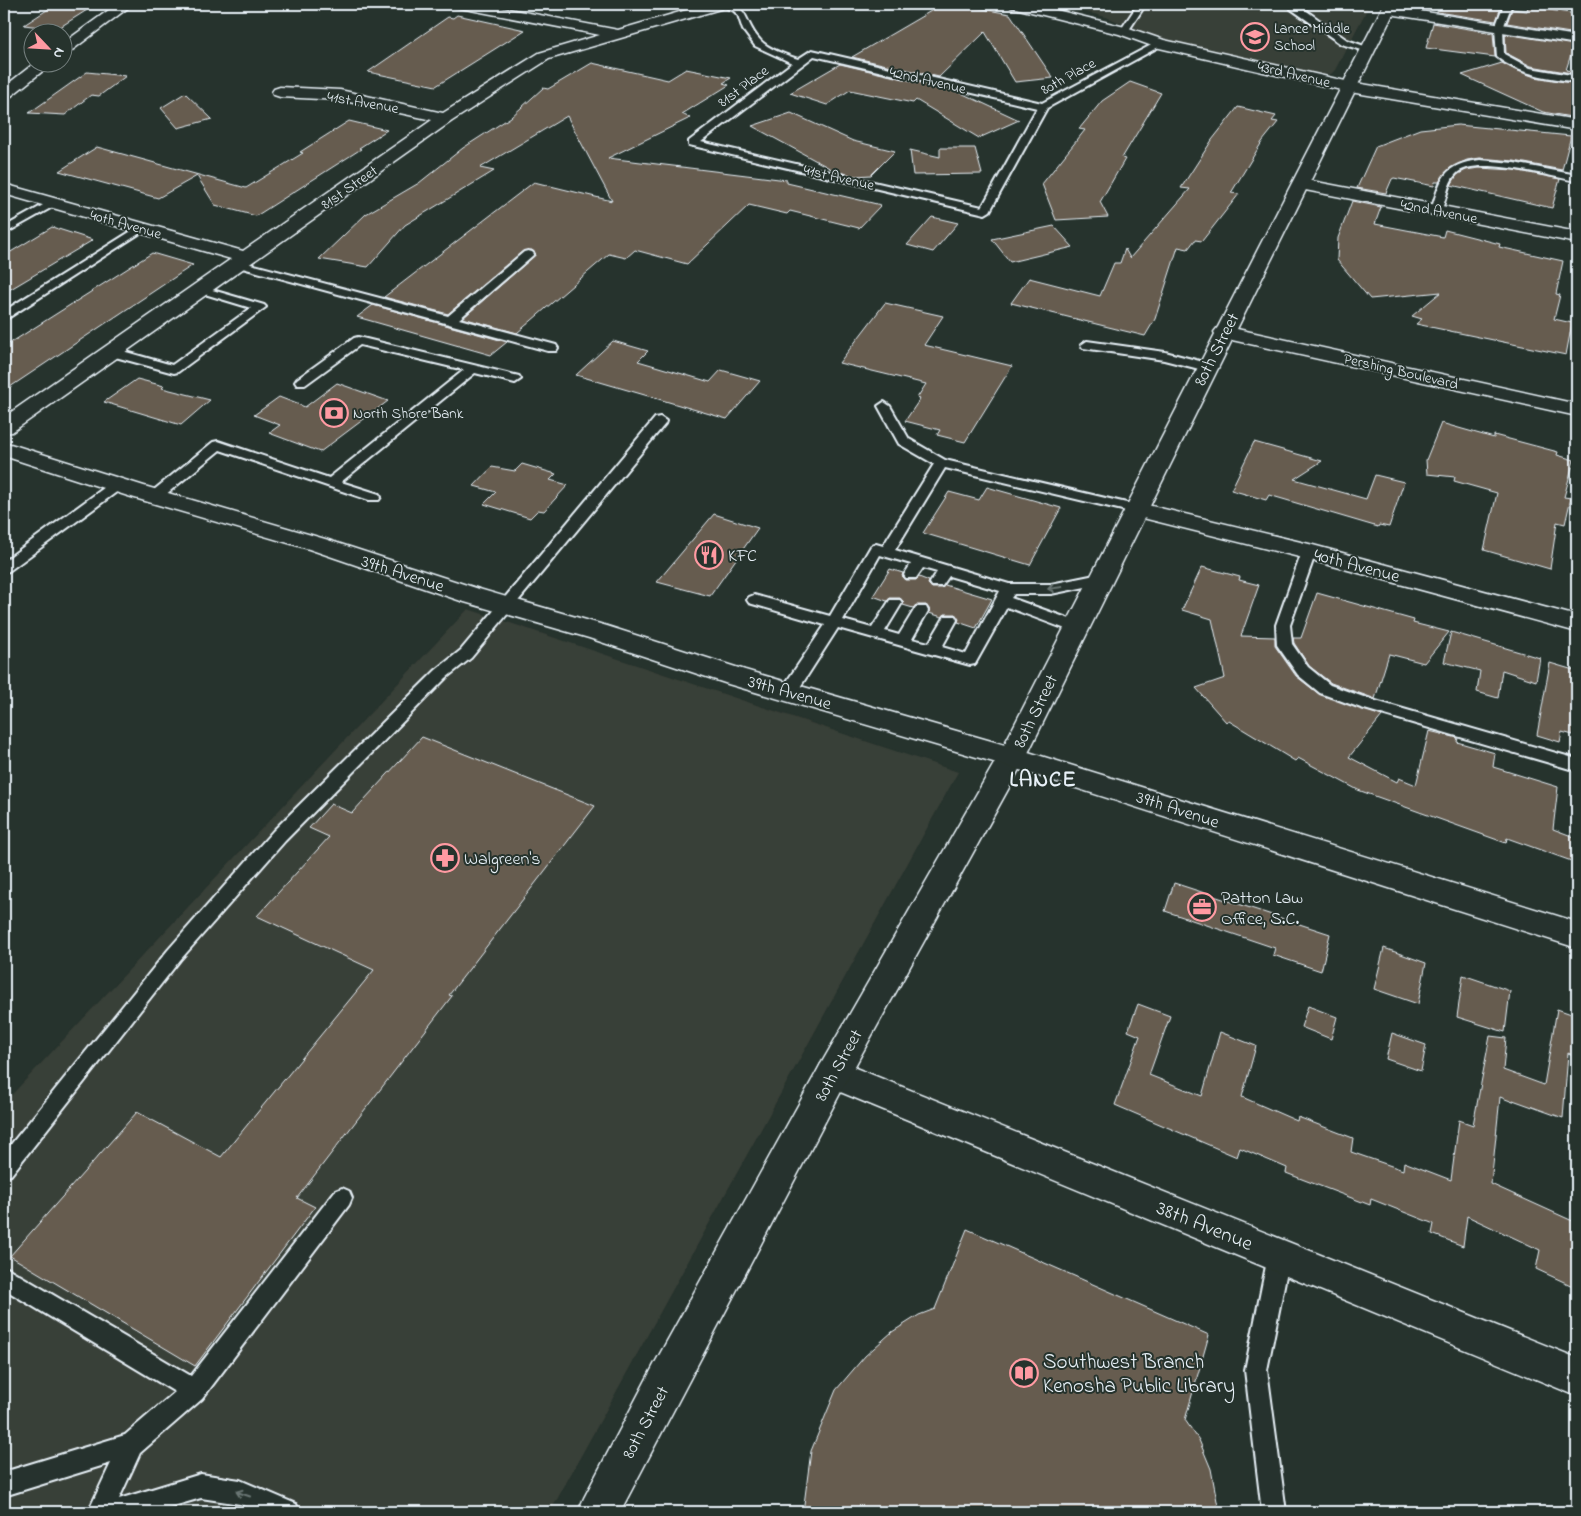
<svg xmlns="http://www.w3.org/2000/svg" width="1581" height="1516" font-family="'Indie Flower',sans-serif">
	<rect width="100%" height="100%" fill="#26332d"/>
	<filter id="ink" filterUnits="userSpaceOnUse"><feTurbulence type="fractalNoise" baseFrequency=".02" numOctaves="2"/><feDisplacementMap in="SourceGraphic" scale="10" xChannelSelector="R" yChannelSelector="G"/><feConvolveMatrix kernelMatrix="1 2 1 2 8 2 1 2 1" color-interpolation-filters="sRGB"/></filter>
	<g filter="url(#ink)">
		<path fill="#393f37" d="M1054,4H1370L1335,70L1331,74L1324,75L1271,66L1171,43L1106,17Z
			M468,609L958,772L550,1512H4V1103Z"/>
		<path fill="#665c4f" stroke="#e8f1f8" d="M943,4H956L1010,14L1053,78L1015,82L985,32L939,77L852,57Z
			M1440,4H1474L1501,8L1496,21L1437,12Z
			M53,6L87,10L57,29L24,25Z
			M1528,7L1577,14V34L1507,23L1512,9L1527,11Z
			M457,15L525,30L436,86L368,72L448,17L453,18Z
			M1433,23L1493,33L1495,57L1426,48Z
			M1505,34L1574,45L1566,70L1577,72V74L1531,66L1506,53Z
			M592,63L668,80L686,69L731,78L723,83L729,85L682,114L690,118L608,158L787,180V183L881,205L859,228L790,211L787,214L749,205L687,264L635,250L626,258L609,254L517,333L463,318L533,257L536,254L532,250L523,251L448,314L384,297L534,182L612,201L567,116L480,168L494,171L405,225L368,267L319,259L366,214L419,183L463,148L511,117L543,88L548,89Z
			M1502,63L1515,70L1535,77L1577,84V118L1543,112L1462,75Z
			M840,64L959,92L1019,120L979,138L916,100L913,103L850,90L827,105L790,93Z
			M87,72L126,76L99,96L91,95L65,115L29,113Z
			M1130,82L1161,93L1122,158L1125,159L1100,202L1108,217L1056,220L1042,184L1085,130L1079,129L1102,101Z
			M185,93L212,119L178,128L161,108Z
			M1238,107L1276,116L1272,121L1278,122L1262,142L1231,193L1239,194L1202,241L1195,240L1188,249L1178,247L1155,319L1145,336L1011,303L1029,278L1100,296L1114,263H1120L1125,249L1130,258L1190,189L1181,188L1212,140Z
			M791,113L853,141L895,151L871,175L855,176L835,171L752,126Z
			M349,121L387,130L359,148L361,149L256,216L215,205L197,176L158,198L59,171L97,147L246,188L303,153L300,152Z
			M1458,125L1571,136L1562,170L1514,161L1480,158L1467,160L1450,168L1439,182H1435L1434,186L1394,178L1392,179L1386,193L1357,188L1376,146L1420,129Z
			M940,148H975L982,174L913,175L910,150L940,157Z
			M1479,168L1514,170L1560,179L1552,208L1451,185L1457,175L1466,170Z
			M1352,201L1381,207L1375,224L1443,237L1445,230L1500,244L1499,247L1563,261L1556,294L1560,295L1554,319L1572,323L1566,355L1416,324L1422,319L1412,316L1441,292L1370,299L1337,260L1338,238Z
			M932,217L958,223L933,252L907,245Z
			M1054,226L1073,247L1010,262L992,239Z
			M52,227L93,240L4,293V256Z
			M152,253L193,265L4,391V347Z
			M885,303L943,316L924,345L1012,366L965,442L937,435L940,430L905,421L920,399L917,398L926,384L839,363Z
			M373,305L507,342L491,355L357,317Z
			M613,341L648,351L638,361L710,382L721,370L760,381L727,419L576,375Z
			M137,379L164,386L162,388L210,400L181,425L104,402Z
			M337,383L388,401L320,452L269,433L280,425L254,415L279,397L305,407Z
			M1441,423L1494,438V435L1558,452L1557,455L1574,460L1564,497L1571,498L1565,524L1557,522L1550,569L1484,550L1497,493L1454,481L1455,477L1427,474L1426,460Z
			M1254,442L1322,461L1294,479L1366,499L1375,475L1404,482L1389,527L1379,525L1378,527L1269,495L1266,500L1231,490Z
			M522,464L556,474L550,480L568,485L544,511L538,510L530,518L484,504L496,492L474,486L492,467L515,471Z
			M987,487L1061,508L1030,565L923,533L949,492L979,500Z
			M714,514L758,528L710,596L657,582Z
			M1202,567L1240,577L1239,580L1259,585L1241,636L1275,637V646L1296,676L1319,694L1382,716L1349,757L1397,782L1399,778L1416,785L1429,731L1458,738L1457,742L1495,753L1493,767L1558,787L1553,829L1577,838V863L1507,838L1506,843L1358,790L1298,758L1295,761L1229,721L1226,722L1196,688L1225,678L1212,619L1182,610Z
			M890,569L903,573L902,576L906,580H916L919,577L929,581L928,584L932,588H942L945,585L992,599L976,628L958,622L959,619L955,614H945L942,617L929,613L930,610L926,605H916L913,608L903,605L904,602L900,598H890L887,601L873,596Z
			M1317,593L1414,620L1413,623L1449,632L1424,663L1389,654L1375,699L1373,698L1331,683L1309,666L1294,643L1293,638H1301Z
			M1451,632L1540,658L1536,681L1502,670L1498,698L1477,692L1480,671L1444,662Z
			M1550,663L1577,671V707L1573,735L1562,732L1560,742L1537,735Z
			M422,737L595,806L449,995L452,996L297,1198L315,1207L195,1366L10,1256L137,1112L221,1157L374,970L257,916L329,837L309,828L331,804L352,813Z
			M1174,883L1330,934L1321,971L1273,955L1275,948L1165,911Z
			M1384,948L1426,963L1418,1004L1374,989Z
			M1463,975L1510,991L1505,1032L1457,1017Z
			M1138,1004L1170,1016L1149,1075L1202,1096L1220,1032L1256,1046L1242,1097L1297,1121L1298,1117L1353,1138L1351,1152L1403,1170L1404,1162L1451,1180L1459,1120L1473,1125L1490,1036L1506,1038L1503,1070L1544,1085L1557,1009L1577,1016V1057L1568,1053L1563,1118L1513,1100V1102L1500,1097L1491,1184L1577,1223L1572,1258L1577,1260V1288L1536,1269L1540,1250L1467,1216L1463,1246L1432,1234L1434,1224L1371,1199L1370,1205L1286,1173L1287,1168L1240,1148L1237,1157L1115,1105L1140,1036L1128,1031Z
			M1308,1006L1337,1017L1331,1039L1301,1027Z
			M1392,1033L1426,1045L1421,1071L1386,1059Z
			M967,1229L1209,1335L1185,1420L1199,1440L1211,1469L1219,1512H803L811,1451L836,1390L865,1356L892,1332L919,1315L935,1309Z"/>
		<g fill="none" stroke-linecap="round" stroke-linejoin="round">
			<defs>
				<path id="service" d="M717,4C751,2 742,21 760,40C768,49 786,55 798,59L812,50L1042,103L1157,42L1160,41L1164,44L1047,108L990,211L985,214L689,145V141L792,63L755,46L743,30L738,15L734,11ZM814,56L1037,108L982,207L701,142Z
					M1138,4H1146L1127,33H1121L1120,31Z
					M1289,4H1297L1347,40L1373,49L1369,52L1341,44L1291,9Z
					M1504,4H1512L1503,28L1504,54L1530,68L1577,76V82C1549,78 1520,75 1497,57L1495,28Z
					M1480,160L1514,163L1577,175V181C1552,177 1474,154 1456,174C1446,184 1447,201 1440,213H1432L1431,211C1441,179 1443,164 1480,160Z
					M52,200L57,203L56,205L4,234V227Z
					M141,225L146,228L145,230L8,318L4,319V311Z
					M528,251L532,252L534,254L532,256L459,319L556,345L558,348L556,351H548L235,266L233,264L239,261L448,316L524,252Z
					M202,287L264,305L266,307L178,372L174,373L108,355L106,352L112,348L172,365L251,308L198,292L196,290Z
					M358,337L519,376L521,379L515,383L475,373L341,482L379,494L381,497L379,500H369L220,450L159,500H149L147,497L149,494L213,442L218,441L329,478L464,370L360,345L305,385H297L295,382L297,379L354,338Z
					M1087,341L1165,352L1211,364L1213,367L1207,371L1164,360L1083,348L1081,345Z
					M884,402L890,406L909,439L945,460L1135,505L1140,506L1142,509L1140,512L1135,513L945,468L895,550L1009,584H1051L1100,574L1105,576L1107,579L1105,582L1100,584L1051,594H1014L1011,598L1081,623L1083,627L1081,631H1071L1007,607L975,664L970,665L838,628L795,695L789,697L783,695L781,691L783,687L825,625L749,603L747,600L749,597L754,595L830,616L871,546L876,544L883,546L934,464L899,444L878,406ZM880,555L911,564L904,575L906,578H916L923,568L937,572L930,583L932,586H942L949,576L1000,591L966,654L942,647L957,620L955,616H945L929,643L912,639L928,611L926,607H916L899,635L885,631L902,603L900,600H890L872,628L843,620Z
					M660,417L666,421L665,424L471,658L446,678L285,841L180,960L11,1175L4,1177V1153L168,950L273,831L436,670L461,650L655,418Z
					M117,481L124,485L122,488L9,571L4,573V561L112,482Z
					M1309,547L1314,549L1316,552L1290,625L1292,644L1308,667L1330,685L1372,700L1577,759V771L1361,708L1320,693L1298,675L1277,645L1276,625L1302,552L1304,549Z
					M342,1188L349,1191L352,1198L349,1205L202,1399L140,1453L119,1499L201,1474L240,1480L296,1504L300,1512H260L240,1504L201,1498L153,1512H88L111,1463L4,1496V1472L125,1435L175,1392L4,1289V1266L191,1376L335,1191Z
					M1279,1246L1287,1249L1290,1256L1267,1370L1286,1512H1262L1245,1370L1268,1256L1271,1249Z"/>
				<path id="minor" d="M117,4H133L67,54L62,55V44Z
					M453,4H482L618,30L707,4H729L727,7L549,59L452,121L12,432L4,433V417L231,259L4,194V184L243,251L432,120L340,100L280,97L274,95L272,92L274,89L280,87L340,90L443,113L539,53L600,35L460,8L455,7Z
					M1009,4H1032L1129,28L1164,40L1350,82L1577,120V130L1350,92L1155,47L1119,34L1011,7Z
					M1388,6L1577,36V44L1383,13L1381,10L1383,7Z
					M36,62H54L10,97L4,99V87Z
					M1301,179L1577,232V243L1295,188L1292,184L1295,180Z
					M1135,502L1309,544L1577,616V632L1307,559L1127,514L1123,509L1127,504Z
					M833,1059L1577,1358V1396L821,1084L816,1074L821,1064Z"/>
				<path id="tertiary" d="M1384,4H1398L1237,329L1577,404V416L1232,340L1026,757L845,1084L620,1512H578L584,1498L656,1361L821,1064L999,755L1215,334L1214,332L1218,327Z"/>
				<path id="secondary" d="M4,442L144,486L325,539L479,589L607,626L745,670L1012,747L1577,922V948L1007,766L728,684L589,638L461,601L309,549L128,496L4,456Z"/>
			</defs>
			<use href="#service" stroke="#e8f1f8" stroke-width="4"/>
			<use href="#minor" stroke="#e8f1f8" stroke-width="3"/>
			<use href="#tertiary" stroke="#e8f1f8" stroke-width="3"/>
			<use href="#secondary" stroke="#e8f1f8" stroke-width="3"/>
			<use href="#service" fill="#26332d" fill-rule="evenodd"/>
			<use href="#minor" fill="#26332d" fill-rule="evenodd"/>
			<use href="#tertiary" fill="#26332d" fill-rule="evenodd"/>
			<use href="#secondary" fill="#26332d" fill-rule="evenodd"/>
		</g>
		<defs><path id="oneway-shaft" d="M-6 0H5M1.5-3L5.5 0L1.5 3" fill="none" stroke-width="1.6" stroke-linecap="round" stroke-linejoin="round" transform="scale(1.25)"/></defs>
		<g stroke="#6a7674">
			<use href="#oneway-shaft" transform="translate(1055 588) rotate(172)"/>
			<use href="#oneway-shaft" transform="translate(243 1494) rotate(-161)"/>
		</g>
	</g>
	<defs>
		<symbol id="school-ring" viewBox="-11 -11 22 22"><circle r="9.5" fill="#26332d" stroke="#ff9aa2" stroke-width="1.5"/><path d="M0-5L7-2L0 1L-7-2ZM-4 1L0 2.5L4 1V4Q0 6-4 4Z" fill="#ff9aa2"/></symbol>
		<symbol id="bank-ring" viewBox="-11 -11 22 22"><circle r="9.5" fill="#26332d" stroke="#ff9aa2" stroke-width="1.5"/><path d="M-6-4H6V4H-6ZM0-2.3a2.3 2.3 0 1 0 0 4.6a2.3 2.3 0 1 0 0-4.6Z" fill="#ff9aa2"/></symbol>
		<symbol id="restaurant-ring" viewBox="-11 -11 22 22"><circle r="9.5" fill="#26332d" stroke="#ff9aa2" stroke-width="1.5"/><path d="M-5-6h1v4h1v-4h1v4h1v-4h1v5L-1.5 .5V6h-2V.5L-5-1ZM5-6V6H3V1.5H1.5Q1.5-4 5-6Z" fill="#ff9aa2"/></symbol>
		<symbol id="pharmacy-ring" viewBox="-11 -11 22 22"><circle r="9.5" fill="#26332d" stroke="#ff9aa2" stroke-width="1.5"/><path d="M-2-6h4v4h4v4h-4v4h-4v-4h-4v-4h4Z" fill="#ff9aa2"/></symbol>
		<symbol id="office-ring" viewBox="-11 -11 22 22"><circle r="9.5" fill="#26332d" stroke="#ff9aa2" stroke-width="1.5"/><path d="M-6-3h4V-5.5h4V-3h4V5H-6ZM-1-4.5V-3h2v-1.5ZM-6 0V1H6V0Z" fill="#ff9aa2"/></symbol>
		<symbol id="library-ring" viewBox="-11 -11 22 22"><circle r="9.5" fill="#26332d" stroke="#ff9aa2" stroke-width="1.5"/><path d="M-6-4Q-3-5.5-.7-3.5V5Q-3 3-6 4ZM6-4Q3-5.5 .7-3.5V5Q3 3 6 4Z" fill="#ff9aa2"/></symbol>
	</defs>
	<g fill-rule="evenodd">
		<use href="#school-ring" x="1239" y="21" width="32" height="32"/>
		<use href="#bank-ring" x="318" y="397" width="32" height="32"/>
		<use href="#restaurant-ring" x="693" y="539" width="32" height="32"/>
		<use href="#pharmacy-ring" x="429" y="842" width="32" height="32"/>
		<use href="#office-ring" x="1186" y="891" width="32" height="32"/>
		<use href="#library-ring" x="1008" y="1357" width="32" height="32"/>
	</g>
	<g text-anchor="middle" stroke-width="4" stroke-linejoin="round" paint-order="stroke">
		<g font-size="15" fill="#e8f1f8" stroke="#26332d" text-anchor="start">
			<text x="1274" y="33">Lance Middle<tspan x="1274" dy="17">School</tspan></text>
			<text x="353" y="418">North Shore Bank</text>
		</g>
		<g font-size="15" fill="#e8f1f8" stroke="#26332d">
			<text transform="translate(1294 74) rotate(13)" y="5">43rd Avenue</text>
			<text transform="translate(1068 76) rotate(-29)" y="5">80th Place</text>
			<text transform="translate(928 80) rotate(13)" y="5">42nd Avenue</text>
			<text transform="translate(743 86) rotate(-37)" y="5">81st Place</text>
			<text transform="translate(363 102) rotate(10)" y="5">41st Avenue</text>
			<text transform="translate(839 177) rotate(13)" y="5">41st Avenue</text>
			<text transform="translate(349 187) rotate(-35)" y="5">81st Street</text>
			<text transform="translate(1439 211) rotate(11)" y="5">42nd Avenue</text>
			<text transform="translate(126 224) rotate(16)" y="5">40th Avenue</text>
			<text transform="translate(1401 371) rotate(13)" y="5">Pershing Boulevard</text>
		</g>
		<g font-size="18" fill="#e8f1f8" stroke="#26332d">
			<text transform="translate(1216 349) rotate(-63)" y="6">80th Street</text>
			<text transform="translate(1357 565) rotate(15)" y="6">40th Avenue</text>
			<text transform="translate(403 573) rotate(18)" y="6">39th Avenue</text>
			<text transform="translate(790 692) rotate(16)" y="6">39th Avenue</text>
			<text transform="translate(1035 711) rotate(-64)" y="6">80th Street</text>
			<text transform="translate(1178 809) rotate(18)" y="6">39th Avenue</text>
			<text transform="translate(838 1065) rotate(-61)" y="6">80th Street</text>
			<text transform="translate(645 1422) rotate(-62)" y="6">80th Street</text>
		</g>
		<g font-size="18" fill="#e8f1f8" stroke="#26332d" text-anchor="start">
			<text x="728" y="561">KFC</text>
			<text x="464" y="864">Walgreen's</text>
			<text x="1221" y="903">Patton Law<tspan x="1221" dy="21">Office, S.C.</tspan></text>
		</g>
		<g font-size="21" fill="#e8f1f8" stroke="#26332d">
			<text transform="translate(1205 1225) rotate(22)" y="7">38th Avenue</text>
		</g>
		<g font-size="21" fill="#e8f1f8" stroke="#26332d" text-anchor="start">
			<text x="1043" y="1368">Southwest Branch<tspan x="1043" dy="24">Kenosha Public Library</tspan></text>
		</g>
		<g font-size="22" font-weight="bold" letter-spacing="1" fill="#e8f1f8" stroke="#26332d">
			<text x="1043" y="786">LANCE</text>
		</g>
	</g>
	<rect width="1581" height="1516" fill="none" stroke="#26332d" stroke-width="20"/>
	<rect x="10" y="10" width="1561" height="1496" fill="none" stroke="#e8f1f8" stroke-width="2" filter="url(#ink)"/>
	<g transform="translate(48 48) rotate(115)"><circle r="24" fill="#26332d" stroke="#747f7e"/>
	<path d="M0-4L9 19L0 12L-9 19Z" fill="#ff9aa2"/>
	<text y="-8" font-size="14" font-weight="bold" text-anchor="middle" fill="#e8f1f8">N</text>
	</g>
</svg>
